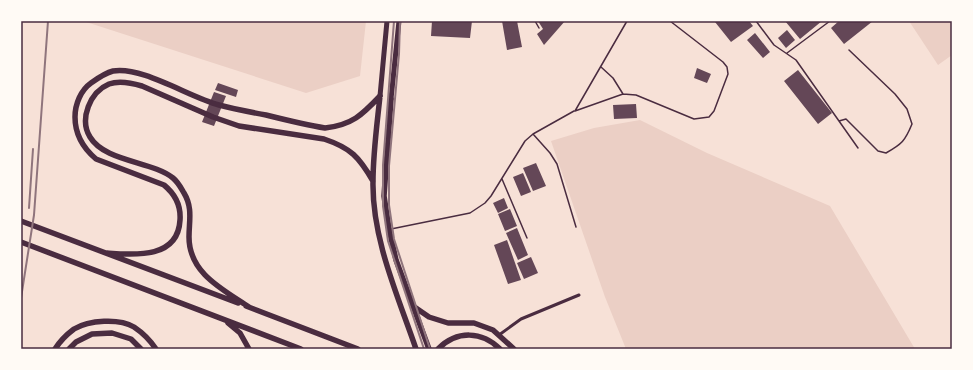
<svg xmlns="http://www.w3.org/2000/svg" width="973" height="370" font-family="'PT Serif',serif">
	<rect width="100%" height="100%" fill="#f7e1d7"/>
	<path fill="#ebcfc5" d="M83,21H366L360,76L306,93Z
		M909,21H952V55L938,65Z
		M640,120L707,153L830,206L915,349H626L605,297L551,141L594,128Z"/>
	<path fill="#644757" d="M432,21H472L470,38L431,36Z
		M502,21H517L522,47L507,50Z
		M538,21H565L544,45L537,34L543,29Z
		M717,21H749L753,26L731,42L715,22Z
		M785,21H822L800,39Z
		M839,21H873L844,44L831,28Z
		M787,30L795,40L786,48L778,38Z
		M755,33L770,52L763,58L747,40Z
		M697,68L711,74L707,83L694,78Z
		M798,70L832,113L818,124L784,81Z
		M218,83L238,90L236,97L215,90Z
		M214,92L226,96L214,126L202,122Z
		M636,104L637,118L614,119L613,105Z
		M536,163L546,186L533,191L523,168Z
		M523,173L531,192L521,196L513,177Z
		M504,198L508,208L498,213L493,203Z
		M510,209L517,226L505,231L498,214Z
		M517,228L528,255L518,260L506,233Z
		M507,240L521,280L508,284L494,245Z
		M531,257L538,273L524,279L517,263Z"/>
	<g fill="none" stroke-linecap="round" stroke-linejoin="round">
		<path stroke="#4a2c40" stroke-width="1.5" d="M535,21L539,28
			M627,21L575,111L623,94L636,95L694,119L709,117L714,111L728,74L727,67L723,62L670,21
			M756,21L774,45L796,60L858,148
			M787,53L830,21
			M601,67L613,78L623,94
			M839,121L846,119L878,151L886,153C902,144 905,141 912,124L907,109L895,94L849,50
			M533,134L550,153L557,164L576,227
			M502,179L527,238
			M391,229L470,213L485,203L491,196L525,141L533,134L574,111"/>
		<path stroke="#4a2c40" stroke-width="3" d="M499,335L521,319L579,295"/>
		<path stroke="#4a2c40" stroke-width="5" d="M380,96L387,21
			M391,99L399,21"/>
		<path stroke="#4a2c40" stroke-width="5.5" d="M380,96C377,125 373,153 373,182C372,239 398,296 416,349
			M391,99L384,196L389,229L396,260L429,349
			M21,221L238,303
			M21,242L301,349
			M107,253C135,255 178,259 180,220C181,206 175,194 164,185L96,159C83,148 75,134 75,117C75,104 81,90 91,83C98,78 105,73 113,71C142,66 189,97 219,105C234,109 250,112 266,115C286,120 306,125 325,128C352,125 362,115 380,96
			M246,306L358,349
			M413,306L429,317L448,323H474L493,330L514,349
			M249,307C222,289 189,273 189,237C189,221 193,208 184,193C181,188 178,182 173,178C152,161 105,162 90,137C79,119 90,92 109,84C120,80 132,83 142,86L213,117L239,126L324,139C351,148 359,157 373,181
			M228,323L240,333L249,349
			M55,349C60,341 66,335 74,329C89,320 119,318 134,327C143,333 150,340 156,349
			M69,349L76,342L92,334L112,333L131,339L141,349
			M438,349C457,330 482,331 500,349"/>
		<path stroke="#8f747c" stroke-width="2" d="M394,21L383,165V206L388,241L424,349
			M400,21L399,54L389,166V205L394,239L430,349
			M29,208L33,149
			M21,298L34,215L48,21"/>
	</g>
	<rect width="973" height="370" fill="none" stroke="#fffaf5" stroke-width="44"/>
	<rect x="22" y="22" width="929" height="326" fill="none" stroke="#4a2c40" stroke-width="1.5"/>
</svg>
